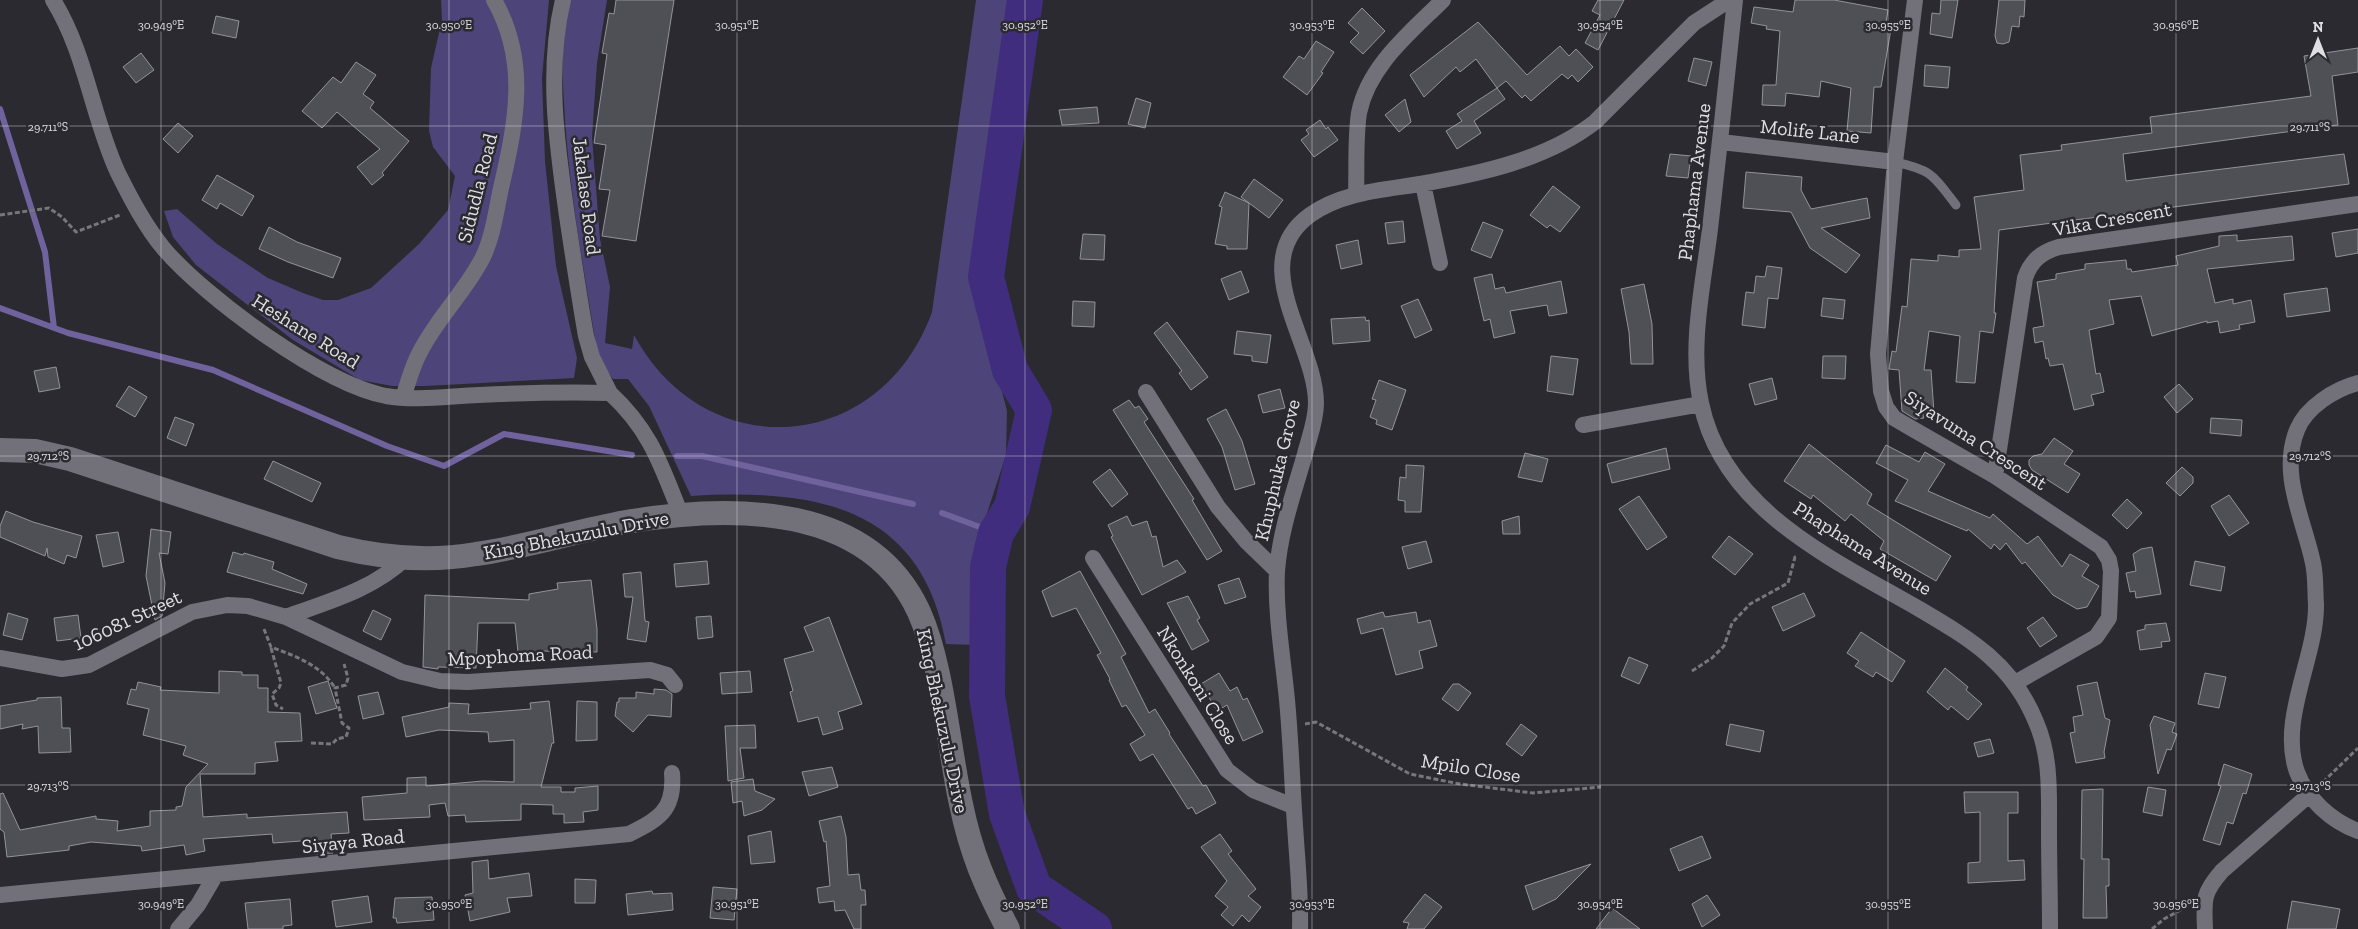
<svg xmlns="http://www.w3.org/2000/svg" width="2358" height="929" font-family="'Zilla Slab',serif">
	<rect width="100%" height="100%" fill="#2b2a30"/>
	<path fill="#4d4479" d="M441,0H549L542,78L545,161L556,266L577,358L574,378L425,386H392L360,380L293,340L196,265L173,237L164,211L177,209L217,244L268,278L303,293L323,300H338L371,288L419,244L448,210L455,176L433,147L429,131L431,68L442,20Z
		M570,0H607L597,63L592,137L600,239L610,287L605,343L632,349L634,335C706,468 881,454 932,312L976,0H1020L976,277L977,293L1007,411L1006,455L976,547L979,645L946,644C921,504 813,489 691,496L649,406L628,379H613L602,365L596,345C583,265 568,184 564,103C562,69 561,33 570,0Z"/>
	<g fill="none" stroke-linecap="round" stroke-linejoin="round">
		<path stroke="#70629c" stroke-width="6" d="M0,109L45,252L54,328
			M0,308L68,333L213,370L387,446L444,466L504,434L632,455
			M677,456H702L913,504
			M942,513L996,533"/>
		<path stroke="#402d7d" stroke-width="36" d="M1025,0L986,277L1010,370L1034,410L1012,507L996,533L988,567L987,696L1007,814L1034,888L1094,929"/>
	</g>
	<path fill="#4f4f56" stroke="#94939b" d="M616,0H674L636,241L602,236L610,190L599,189L606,145L594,143L607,54L602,53L609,13L614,14Z
		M1598,0H1624L1598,50L1585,43L1600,15L1592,11Z
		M1795,0H1834L1888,10L1885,28L1891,29L1881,87H1874L1871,133L1847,131L1851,88L1821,81L1819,97L1786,93L1785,106L1762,105L1763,85H1776L1780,31L1766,29L1767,26L1751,23L1754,7L1793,12Z
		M1941,0H1958L1952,38L1930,34L1932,13L1940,14Z
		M1999,0H2025L2024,17L2020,16L2019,27L2012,26L2009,42L2003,44L1997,43L1995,36Z
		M1362,8L1385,31L1363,54L1350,42L1359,33L1348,23Z
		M216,16L239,21L236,38L212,33Z
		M1478,22L1527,75L1560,46L1569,56L1576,49L1593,67L1578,82L1572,75L1568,79L1562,74L1531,101L1525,95L1522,98L1506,81L1497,88L1476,59L1460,72L1456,67L1424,97L1410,75Z
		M1316,41L1334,52L1321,72L1323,73L1307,95L1283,77L1299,56L1304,59Z
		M2358,48V72L2332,76L2338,125L2123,154L2126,181L2344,154L2349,184L1999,230L1994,313H1996L1993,333L1980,331L1975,383L1956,382L1960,336L1929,331L1924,370H1931L1934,413L1923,414L1924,418L1915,419L1902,411L1899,370L1889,369L1892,351L1896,352L1902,306L1907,307L1911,259L1938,261V255L1959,257V250L1981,249L1974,197L2024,190L2020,155L2062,150L2061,145L2152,133L2150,117L2311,96L2304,56Z
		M141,53L154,70L136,83L123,67Z
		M1694,58L1712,62L1706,86L1688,81Z
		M356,62L376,75L363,94L374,102L370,108L409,141L382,173L384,175L372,185L357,167L380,149L337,112L322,128L302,111L333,77L341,83Z
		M1925,65L1950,67L1948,88L1924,86Z
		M1497,88L1505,99L1474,121L1481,133L1457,149L1446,131L1462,121L1457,114Z
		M1136,98L1151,103L1145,128L1128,124Z
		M1405,99L1411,122L1399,132L1385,115Z
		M1097,107L1099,123L1062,125L1059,110Z
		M1320,120L1326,129L1328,127L1338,140L1314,157L1301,140L1309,134L1306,130Z
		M178,123L193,136L178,153L163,139Z
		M1670,154L1691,156L1688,178L1666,176Z
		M1746,172L1802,177L1801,190L1811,209L1867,198L1870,218L1821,228L1860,255L1846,273L1810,248L1791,212L1743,208Z
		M217,175L254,196L242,216L220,203L217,209L202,200Z
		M1254,179L1283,200L1269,218L1241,197Z
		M1553,186L1580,207L1560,232L1550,225L1547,228L1530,215Z
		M1225,192L1249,203L1247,249H1227V246L1215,244L1222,207L1219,206Z
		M1403,221L1405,242L1388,244L1385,223Z
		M1483,222L1503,230L1491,258L1471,250Z
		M269,227L297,242L341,258L333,278L288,262L259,249Z
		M2358,229V253L2336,257L2332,233Z
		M1083,234L1105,235L1104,260L1080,259Z
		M2237,235V241L2292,236L2294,260L2207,269L2215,303L2233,299V304L2251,300L2255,322L2239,325L2240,329L2220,333L2218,321L2207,323V321L2152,336L2141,296L2109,300L2114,324L2089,330L2096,374L2100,373L2104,392L2091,395L2094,405L2074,410L2063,364L2050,366L2048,358L2046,359L2043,341L2035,343L2033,328L2044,326L2037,282L2056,279V274L2085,269V264L2126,260L2127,269H2131L2132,272L2178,265L2176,256L2219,246V236Z
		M1358,240L1362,264L1341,269L1336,245Z
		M1767,266L1782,268L1778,299L1768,298L1765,328L1742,325L1746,292L1754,293L1756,276L1765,277Z
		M1241,271L1249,292L1229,300L1221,279Z
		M1492,274L1495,289L1504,287L1506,293L1561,281L1567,313L1549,316L1547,305L1510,311L1515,333L1494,338L1490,319L1484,321L1474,278Z
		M1644,284L1652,324L1653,364H1631L1629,332L1621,289Z
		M2327,288L2330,311L2287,317L2284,294Z
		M1823,298L1845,300L1843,319L1821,316Z
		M1418,299L1432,330L1415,338L1401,306Z
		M1073,301L1095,302L1094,327L1072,326Z
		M1365,317L1366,321L1369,320L1370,341L1333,344L1331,319Z
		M1167,322L1208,377L1191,390L1179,373L1182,371L1154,333Z
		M1237,331L1271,335L1267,363L1252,361V356L1234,354Z
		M1551,356L1578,359L1573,395L1547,391Z
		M1823,356H1846L1845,379L1822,378Z
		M56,367L60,388L39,392L34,371Z
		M1772,378L1777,399L1755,405L1749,384Z
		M1379,380L1406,390L1392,430L1376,424L1377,420L1370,417L1376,400L1372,399Z
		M2179,384L2193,399L2177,413L2164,397Z
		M129,386L147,397L135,417L116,406Z
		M1280,389L1285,408L1263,413L1258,395Z
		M1129,400L1135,408L1139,406L1148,419L1144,422L1194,499L1192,500L1222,551L1207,560L1113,410Z
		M1226,409L1242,441L1255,484L1235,490L1222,447L1207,419Z
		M175,417L194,424L186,446L167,438Z
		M2211,418L2242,420L2241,436L2210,433Z
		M2054,438L2073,451L2064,464L2080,474L2068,493L2032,470L2029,465V460L2033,456L2042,454Z
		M1809,444L1872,494L1867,504L1951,556L1936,581L1880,549L1884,541L1851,514L1845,521L1813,495L1811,499L1784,481Z
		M1886,445L1919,462L1925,452L1945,464L1928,491L1990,518L1993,514L2027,544L2038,536L2062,567L2070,554L2089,565L2082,576L2099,586L2087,607L2077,609L2053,595L2025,562L2022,564L2006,543L2000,550L1994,544L1991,549L1968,529L1967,531L1895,501L1908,480L1876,463Z
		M1666,448L1670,469L1612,483L1607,464Z
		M1525,453L1548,459L1542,482L1518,477Z
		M273,461L321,483L312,502L264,479Z
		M1406,465L1424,466L1421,512H1405V501L1398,500L1400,477L1406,478Z
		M2182,467L2193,477V483L2180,496L2166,483Z
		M1110,469L1128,494L1112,507L1093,482Z
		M2229,495L2249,523L2229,536L2211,506Z
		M1639,496L1667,537L1647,550L1619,509Z
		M2127,499L2142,513L2127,529L2112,515Z
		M6,511L33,522L82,536L76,558L67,555L64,564L48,557L47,548L45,556L0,537V526Z
		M1127,516L1132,526L1147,521L1152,537L1156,536L1163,567L1177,560L1186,572L1142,595L1111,537L1113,536L1108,525Z
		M1519,516L1520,534H1503L1502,521Z
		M151,529L171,532L168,554L159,553L165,583L162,616L155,620L146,576Z
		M118,532L124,562L103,567L96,535Z
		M1729,536L1753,554L1735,575L1712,557Z
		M1426,541L1432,562L1408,569L1402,547Z
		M2152,547L2161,594L2136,598L2135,591L2130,592L2126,573L2136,571L2133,554L2141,549Z
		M233,552L243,555L244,553L274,562L272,569L307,584L303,594L227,572Z
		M707,561L709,584L676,587L674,564Z
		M2195,561L2225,567L2221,591L2190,585Z
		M1080,571L1126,654L1121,657L1149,713L1155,709L1170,733L1169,734L1203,786L1206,785L1216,803L1196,814L1192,807L1188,809L1153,754L1140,761L1130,744L1145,735L1126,705L1122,707L1109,680L1110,679L1097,655L1101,653L1076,608L1052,617L1042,591Z
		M641,572L645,621L649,622L646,642L627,639L633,597H625L623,574Z
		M1239,578L1246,597L1225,604L1218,585Z
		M591,580L597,629V652L538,651V661L519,662L515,623H478L476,668L438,667V669L423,667L425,595L529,600V594L558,589L557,583Z
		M1804,593L1815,616L1783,631L1772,607Z
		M1188,596L1200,618L1197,620L1209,641L1192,650L1167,603Z
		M373,610L391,619L381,640L363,631Z
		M1383,612L1385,617L1416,612L1418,623L1430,620L1437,646L1419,651L1423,668L1396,675L1383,628L1361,634L1357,619Z
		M8,613L28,619L22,640L3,635Z
		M78,615L81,638L57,641L54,618Z
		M711,616L713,637L698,639L696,617Z
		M829,617L862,704L838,712L843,729L823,735L818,717L798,722L790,692L793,691L784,659L814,651L804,627Z
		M2043,617L2057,636L2040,647L2027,628Z
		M2166,623L2170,641L2161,642L2162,647L2140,650L2137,631L2145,629V625Z
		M1861,632L1905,661L1892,682L1876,672L1873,677L1855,666L1859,661L1847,653Z
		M1629,657L1648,665L1639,684L1621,676Z
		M1945,668L1968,687L1966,690L1982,704L1968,720L1951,706L1948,710L1927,692Z
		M219,671L242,672V675H258V688H268V712L300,713L302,741L275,742L278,761L255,763V774H200L203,817L247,814V818L347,812L349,833L331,834L333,853L316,854L315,840L273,843L272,834L203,839L205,851L186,855L184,845L142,851L141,846L91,842L69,846V850L7,857L4,832L0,829V794L3,793L20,830L96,816V819L118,821L117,831L150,826V811L176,810V807L182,806L186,787L208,764L183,755L186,746L143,735L149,709L127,704L131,689L136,690L138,682L161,687L160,690L219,693Z
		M750,671L752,692L722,694L720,673Z
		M1219,673L1230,691L1237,687L1243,700L1247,698L1263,732L1243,741L1227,705L1217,711L1201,684Z
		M2205,673L2226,677L2219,708L2198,704Z
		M328,681L337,708L316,714L308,687Z
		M2097,682L2105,718L2110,720L2104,752L2105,758L2076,763L2070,733L2075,732L2073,717L2083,715L2077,686Z
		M1453,684H1459L1471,693L1458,711L1442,699Z
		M654,689L666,690L672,694L671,717L648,715L633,732L615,716L617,702H619V698H636V692L654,694Z
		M378,692L384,714L363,719L358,696Z
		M61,697L62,728H70L71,752L39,753L38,726L22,729L23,724L0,729V706L37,700V698Z
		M549,701L554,743H552L541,787H561V792H575V788L598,786V810L583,812L584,822L564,823V814H553V805L521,804V820L466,822L465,815L448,816L445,803L429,805L430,817L364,820L362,797L407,793V778L426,777V786L483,781L514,782V740L489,742L488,732L439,730L406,737L402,717L449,707V703L469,704L468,714L531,709L530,703Z
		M577,701L597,702V740L576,741Z
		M2154,716L2175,723L2172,732L2177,734L2171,750L2167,749L2158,774L2150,725Z
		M1521,724L1537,736L1522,756L1506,744Z
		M1730,724L1764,731L1760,752L1726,745Z
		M755,725L756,748H740L744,778L728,781L725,726Z
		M1990,739L1994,753L1978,757L1974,743Z
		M2224,764L2252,774L2246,794L2243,793L2233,824L2227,822L2220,845L2203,840L2221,786L2218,785Z
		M832,767L838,787L809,796L802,772Z
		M753,779L755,791L775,799L762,810L744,816L742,801L733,803L731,782Z
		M2148,787L2166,790L2162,816L2143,812Z
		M2103,789L2102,859H2109V886H2106L2107,918H2083L2084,859H2081L2082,790Z
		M1964,792H2018V813H2008V861L2024,860L2025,880L1968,883V863L1980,862V812L1965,813Z
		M841,816L846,837L848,875L859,874L861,890H865L866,905H861V929H854L845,910L835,911L834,901L819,903L817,888L830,886L826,841L824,842L819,821Z
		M771,831L775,862L751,864L748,836Z
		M1220,834L1232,851L1228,854L1256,889L1248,896L1261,907L1249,922L1242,915L1233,926L1221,915L1228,907L1215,896L1227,881L1201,847Z
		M1702,836L1711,858L1679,871L1670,849Z
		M488,860L489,879L529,873L532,896L507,898L510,912L470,921L465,895L473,893L472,862Z
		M1591,864L1556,899L1533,910L1525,886Z
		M575,879L596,880L595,903H575Z
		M713,887L737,889L734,920L710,918Z
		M652,891L653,894L672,893L673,910L628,915L626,894Z
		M1425,894L1442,907L1424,929H1407L1409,923L1403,922Z
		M1707,895L1720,915L1702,927L1692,904Z
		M368,896L372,922L336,927L332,901Z
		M432,897L434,920L397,923L396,918H393L395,898Z
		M290,899L292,925L283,926V929H248L245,903Z
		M2292,901L2340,909L2336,929H2287Z
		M1612,908L1640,929H1596Z"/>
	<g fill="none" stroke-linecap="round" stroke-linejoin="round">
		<path stroke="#76767b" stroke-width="3" stroke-dasharray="5 2.5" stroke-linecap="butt" d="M0,215L49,208L62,217L76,232L120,215
			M264,629L271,647C295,656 321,665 335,688
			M271,648L281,683L279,688L272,694L276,705L283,709
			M1692,671L1712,658L1724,646L1732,623L1750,604L1788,583L1795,557H1797
			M1305,724L1316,722L1410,774L1460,784L1533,793L1601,787
			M311,743L332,744L337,739L346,737L349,728L342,723L335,688L346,685L348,678L344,664
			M2323,782L2358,748
			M2152,929L2164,919L2188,906"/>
		<path stroke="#727179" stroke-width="9" d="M1895,162C1932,170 1933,175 1956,205"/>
		<path stroke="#727179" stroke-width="16" d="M53,0C86,53 92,117 118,173C131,199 145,226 164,249C206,298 323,384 386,396C416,401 449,396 479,395C522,393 566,392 610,393C651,431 661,465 681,515
			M563,0C546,70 557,146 567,216C573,256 579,296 586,336L592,357L610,393
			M1735,0C1727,76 1719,153 1710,229C1703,286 1689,346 1701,403C1723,511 1835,560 1921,610C1972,640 2013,665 2036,722C2051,756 2049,794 2049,830C2049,863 2050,896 2050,929
			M1915,0L1895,162L1878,354L1881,391L1886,407L1894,418L1911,428L1995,476L2101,547L2109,560L2111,571L2109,618L2096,637L2015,683
			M1721,142L1895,162
			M1423,184L1440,263
			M1356,194C1357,168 1355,139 1359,113C1368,66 1411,32 1443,0
			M2358,383C2335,389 2306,407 2297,430C2279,474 2304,520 2313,563C2316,576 2315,591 2316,604C2317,657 2278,719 2297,772C2307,799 2331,821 2358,831
			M1146,392L1218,507L1246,541L1277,571
			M403,398C408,383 412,366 420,352C437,318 466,291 483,257C493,236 496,211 501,188C516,123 529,61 494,0
			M1583,425L1701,404
			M1995,476L2025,278C2031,260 2042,252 2059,247L2358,204
			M1093,558L1227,770L1253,790L1293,806
			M286,617C330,601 372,590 406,558
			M0,658L62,669L89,665L192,612L227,605L248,606L286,617L402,672L440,681L468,682L650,670L667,675L675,685
			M0,895L629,834C659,819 675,810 672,773
			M178,929L198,905L215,876
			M1300,929C1301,894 1297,859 1295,825C1292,783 1291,742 1287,700C1283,658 1275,613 1277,571C1280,531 1294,492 1305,454C1309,438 1316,421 1316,403C1316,343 1244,263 1310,215C1342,192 1383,190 1420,184C1479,174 1546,160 1595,122L1694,23L1720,6L1734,0
			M2205,929C2204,900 2202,894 2222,871L2310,794"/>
		<path stroke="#727179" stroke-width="24" d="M0,450L35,451L70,459L338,547C383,558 430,562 476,554C526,547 576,531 626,522C729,505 868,501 919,612C943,666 948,745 961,804C971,853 985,885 1008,929"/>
	</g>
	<path fill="none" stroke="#dfdfe3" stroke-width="1" stroke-opacity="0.45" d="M161,0V929M449,0V929M737,0V929M1025,0V929M1312,0V929M1600,0V929M1888,0V929M2176,0V929M0,126H2358M0,456H2358M0,785H2358"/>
	<g text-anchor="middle" stroke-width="5" stroke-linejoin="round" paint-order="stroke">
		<g font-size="20" fill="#dfdfe3" stroke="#2b2a30">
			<text transform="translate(1810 131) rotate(6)" y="7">Molife Lane</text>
			<text transform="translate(1694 182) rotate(-83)" y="7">Phaphama Avenue</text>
			<text transform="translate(477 188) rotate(-76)" y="7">Sidudla Road</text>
			<text transform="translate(587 196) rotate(83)" y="7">Jakalase Road</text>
			<text transform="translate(2112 219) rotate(-10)" y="7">Vika Crescent</text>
			<text transform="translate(306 331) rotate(32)" y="7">Heshane Road</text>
			<text transform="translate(1976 440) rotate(33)" y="7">Siyavuma Crescent</text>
			<text transform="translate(1277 470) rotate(-77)" y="7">Khuphuka Grove</text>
			<text transform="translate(576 535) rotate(-11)" y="7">King Bhekuzulu Drive</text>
			<text transform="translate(1863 548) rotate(32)" y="7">Phaphama Avenue</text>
			<text transform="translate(127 620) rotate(-25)" y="7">106081 Street</text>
			<text transform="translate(520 655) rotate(-3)" y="7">Mpophoma Road</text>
			<text transform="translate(1198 685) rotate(58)" y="7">Nkonkoni Close</text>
			<text transform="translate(943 721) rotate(78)" y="7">King Bhekuzulu Drive</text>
			<text transform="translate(1471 768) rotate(9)" y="7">Mpilo Close</text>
			<text transform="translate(353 841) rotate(-6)" y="7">Siyaya Road</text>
		</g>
	</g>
	<g font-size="12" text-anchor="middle" fill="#dfdfe3" stroke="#2b2a30" stroke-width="5" stroke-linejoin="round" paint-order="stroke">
		<text x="161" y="29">30.949°E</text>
		<text x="449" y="29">30.950°E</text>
		<text x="737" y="29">30.951°E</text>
		<text x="1025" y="29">30.952°E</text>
		<text x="1312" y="29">30.953°E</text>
		<text x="1600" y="29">30.954°E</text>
		<text x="1888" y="29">30.955°E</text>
		<text x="2176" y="29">30.956°E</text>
		<text x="48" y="131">29.711°S</text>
		<text x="2310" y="131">29.711°S</text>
		<text x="48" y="460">29.712°S</text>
		<text x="2310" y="460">29.712°S</text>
		<text x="48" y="790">29.713°S</text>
		<text x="2310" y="790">29.713°S</text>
		<text x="161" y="908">30.949°E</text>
		<text x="449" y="908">30.950°E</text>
		<text x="737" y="908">30.951°E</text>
		<text x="1025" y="908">30.952°E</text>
		<text x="1312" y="908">30.953°E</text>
		<text x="1600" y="908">30.954°E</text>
		<text x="1888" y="908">30.955°E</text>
		<text x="2176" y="908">30.956°E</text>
	</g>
	<g transform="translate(2318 40)" stroke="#2b2a30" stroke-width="4" paint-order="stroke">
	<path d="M0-4L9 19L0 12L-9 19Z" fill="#dfdfe3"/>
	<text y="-8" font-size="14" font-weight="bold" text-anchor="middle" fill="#dfdfe3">N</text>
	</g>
</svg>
